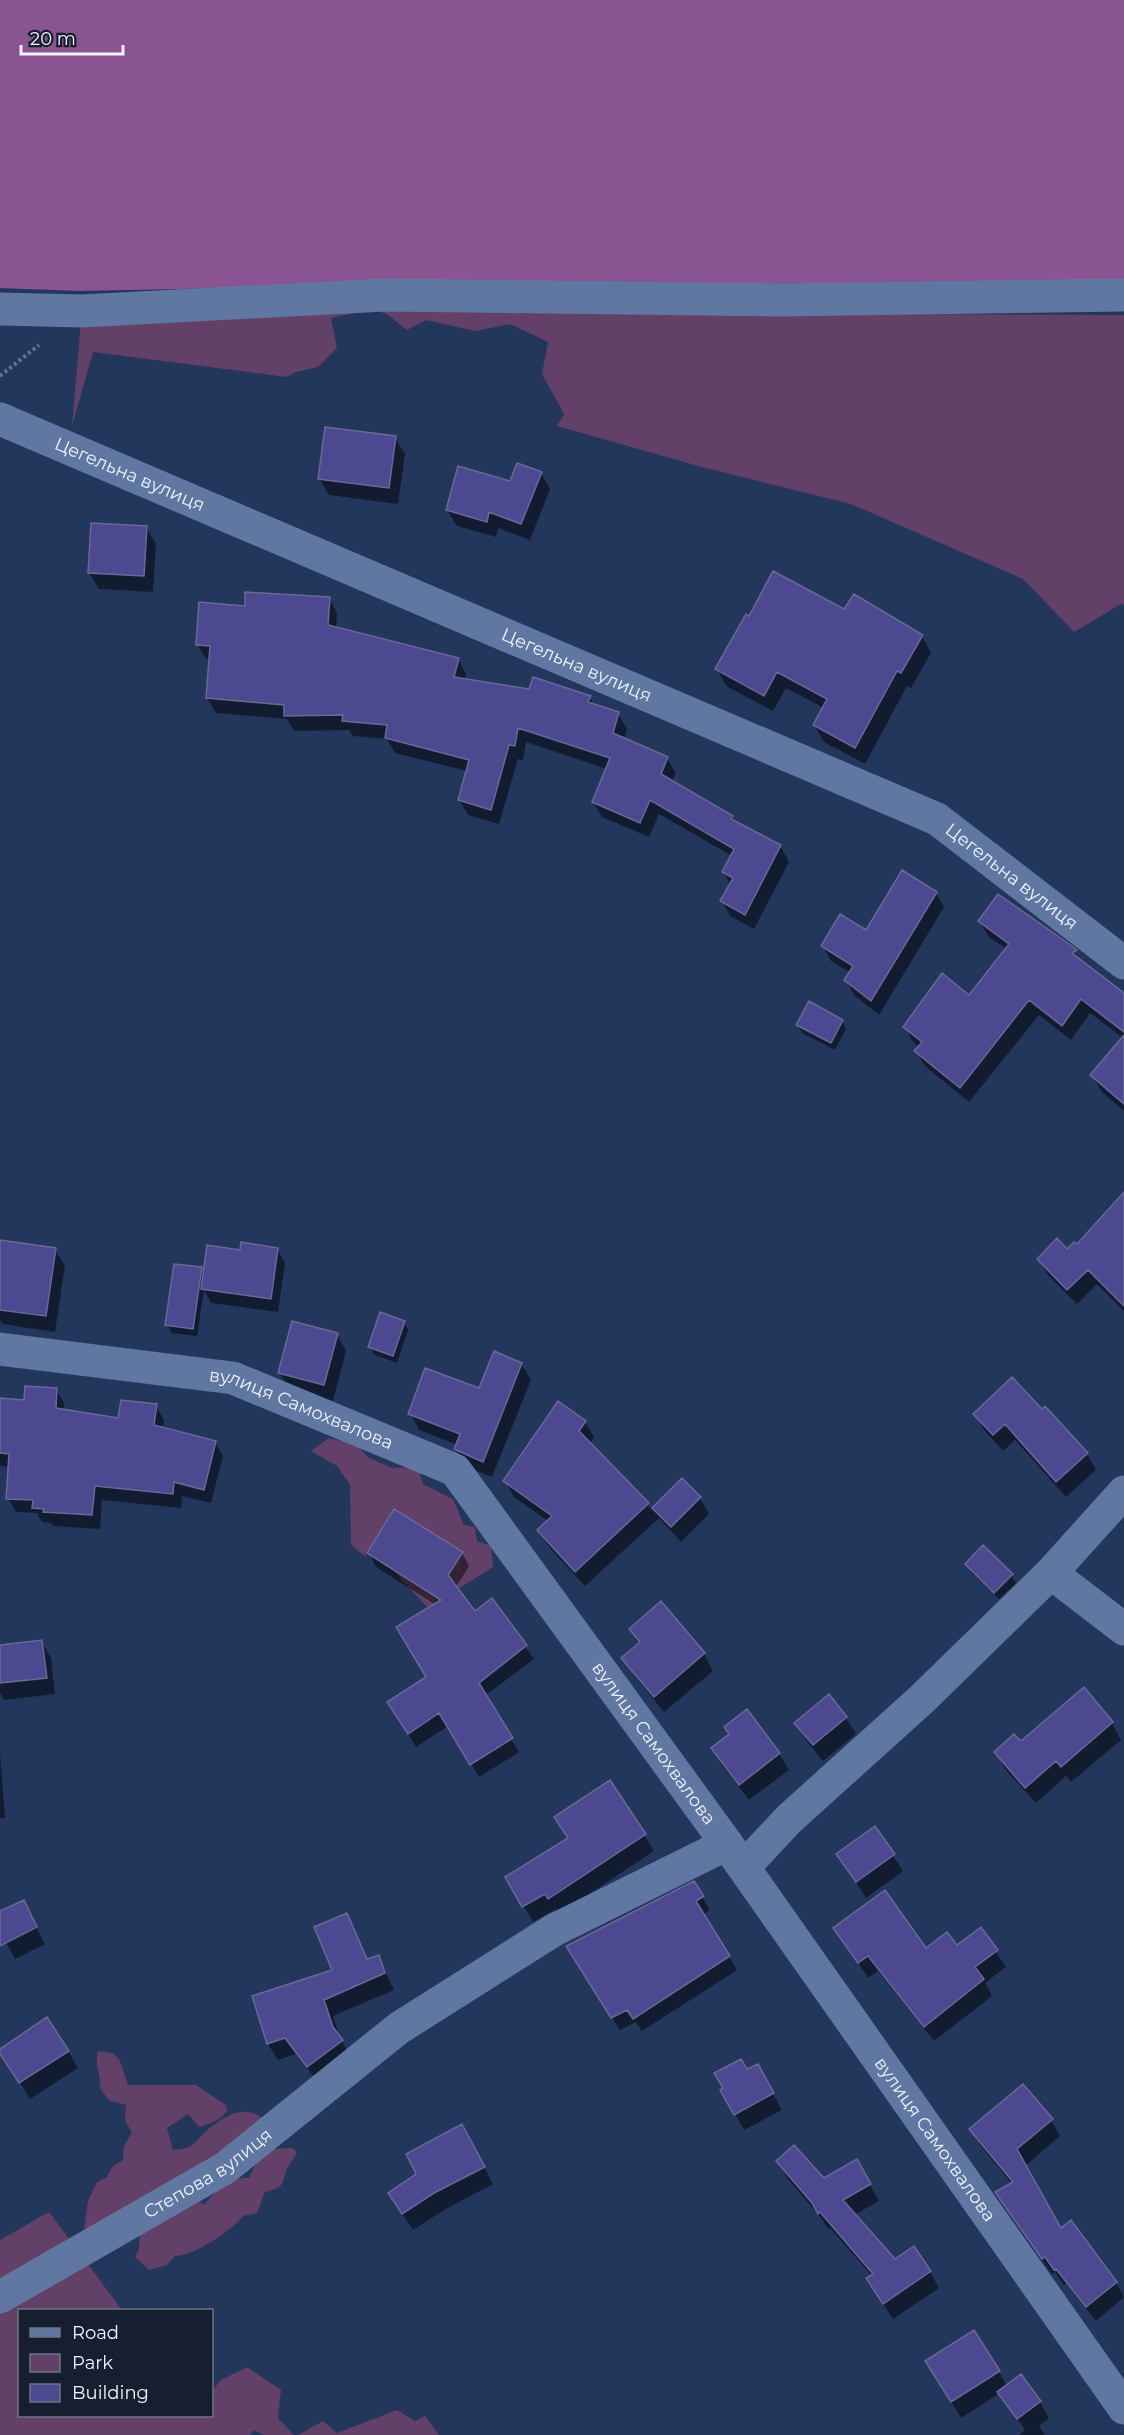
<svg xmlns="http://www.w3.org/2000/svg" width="1124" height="2435" font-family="Montserrat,sans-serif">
	<rect width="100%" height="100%" fill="#23365c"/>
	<path fill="#634067" d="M383,305L895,314L1124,315V605L1121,604L1074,632L1023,579L851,504L702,467L557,426L564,414L542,374L548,342L510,324L475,331L426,320L407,330L388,315L374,309L331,318L337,348L318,367L296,372L287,377L93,352L72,426L81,322Z
		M329,1438L355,1444L369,1458L392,1468L418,1467L423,1484L453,1499L464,1525L475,1527L477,1541L491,1546L493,1567L428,1608L387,1564L369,1550L365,1556L351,1545L350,1485L337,1466L311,1451Z
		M98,2051L113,2053L120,2061L128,2085H196L226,2105L227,2111C220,2120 210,2124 199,2127L188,2114L167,2128L173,2150C178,2149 187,2149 191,2146C196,2143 200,2137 204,2133C222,2117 245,2101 265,2121L225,2158H207L203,2168L199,2201L204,2205C220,2188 223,2177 249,2178C262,2150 261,2149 292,2148L297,2152C295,2159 289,2163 287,2169C281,2185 285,2187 265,2192L257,2213L243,2216C231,2231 194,2256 175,2256L167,2265L149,2270L135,2257L139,2249L140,2231L112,2225L84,2229L88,2201L97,2182L107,2177L112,2167L123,2160L124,2146L132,2133L125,2120L126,2105L110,2101L100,2089C101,2075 94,2064 98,2051Z
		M49,2212L122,2310H20V2416H212V2391L221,2380L247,2367L281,2390L278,2418L294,2435H264L254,2430L250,2435H0V2240Z
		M397,2410L415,2421L425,2416L439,2435H298L323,2421L337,2433Z"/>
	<path fill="#8a5391" d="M0,0H1124V283L376,285L79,291L0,288Z"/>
	<path fill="#0007" d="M395,438L405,454L398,504L329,495L319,478Z
		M541,473L550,489L530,540L498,528L496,537L457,526L447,510Z
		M146,527L156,544L153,592L99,589L89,573Z
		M329,598L337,613L336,628L458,659L466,674L465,680L589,697L595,706L618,714L627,729L624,740L667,758L676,773L672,782L732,817L736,823L780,846L789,862L754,929L730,916L722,901L730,884L724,872L732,856L659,814L649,837L602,817L593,802L607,769L526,742L523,760L518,759L499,824L468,815L459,800L467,771L395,753L387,739L353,736L349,730L294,731L287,719L216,713L207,698L211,660L206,659L197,644L246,607Z
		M845,611L922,636L931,653L911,688L907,686L865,764L824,742L814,725L824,708L786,688L773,711L726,686L717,669L750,618Z
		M936,893L944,907L879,1015L854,995L846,980L851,973L831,961L823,946L866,932Z
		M980,922L1071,948L1082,962L1124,994V1111L1102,1092L1092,1075L1123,1038L1090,1013L1071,1040L1039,1015L969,1102L925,1066L916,1051L919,1047L913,1042L905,1027L969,997L1007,949L989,937Z
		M842,1021L846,1029L835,1050L802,1033L798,1025Z
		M1124,1194V1311L1097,1284L1077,1304L1047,1274L1039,1259L1077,1246Z
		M277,1249L285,1263L278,1312L211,1303L204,1290L197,1336L172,1333L167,1325L201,1269L205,1275L241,1252Z
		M55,1250L65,1266L55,1332L3,1324L0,1320V1262Z
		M404,1322L408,1330L397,1363L375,1355L370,1347Z
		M337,1335L346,1351L333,1401L289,1389L280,1373Z
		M521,1364L531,1380L492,1477L465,1466L456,1449L458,1445L419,1430L410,1413L480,1390Z
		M1012,1379L1087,1454L1096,1470L1066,1497L1015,1440L1003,1451L984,1430L975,1414Z
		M56,1389L64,1403V1411L120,1420L156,1406L164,1420L163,1429L215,1442L223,1456L211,1503L182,1496L181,1508L102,1500L100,1529L53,1526L51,1523L42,1522L37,1513L16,1512L8,1498L9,1467L0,1466V1400L26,1401Z
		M585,1422L594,1437L590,1444L652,1510L682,1480L700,1498L709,1514L681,1542L659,1518L585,1586L548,1546L539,1530L548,1521L514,1497L505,1481Z
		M369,1553H462L469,1566L456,1587L475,1613L492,1600L534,1659L485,1696L519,1752L479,1777L448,1726L416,1747L389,1703L428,1678L436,1605L376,1567Z
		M967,1564L1011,1575L1016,1583L999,1599L971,1572Z
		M661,1603L704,1654L713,1671L664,1712L633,1674L623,1658L640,1644L631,1629Z
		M41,1641L51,1658L55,1694L4,1700L0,1693V1646Z
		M1084,1690L1112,1723L1121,1740L1071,1782L1066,1776L1036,1803L1005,1769L996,1753L1021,1743Z
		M828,1696L846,1718L856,1734L823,1761L805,1739L796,1723Z
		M713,1749L779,1753L789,1770L749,1800L722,1765Z
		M0,1752L5,1818H0Z
		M875,1828L903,1871L866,1898L838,1854Z
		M644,1835L654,1851L559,1914L555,1909L533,1922L507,1877L569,1839Z
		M693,1883L710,1910L703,1915L737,1970L642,2031L636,2022L620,2030L576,1960Z
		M23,1902L45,1944L15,1959L0,1932V1913Z
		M346,1915L368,1960L378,1957L394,1990L333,2016L340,2038L351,2057L318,2082L296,2054L278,2060L268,2044L334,1971Z
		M835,1928L926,1951L957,1947L981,1930L1006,1967L985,1983L992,1996L934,2041L878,1971L868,1978Z
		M0,2050L68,2051L78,2068L30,2099Z
		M757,2066L782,2110L744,2130L735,2114L747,2071Z
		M1051,2120L1060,2136L1025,2166L1060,2230L1116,2283L1124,2297L1096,2321L1066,2283L1064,2285L1055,2272L1052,2274L1006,2208L997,2193L1012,2184L980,2145L971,2129Z
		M471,2142L493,2184L444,2210L413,2230L399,2209L418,2175Z
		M857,2161L879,2201L854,2215L895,2261L930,2272L939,2288L893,2319L877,2295L872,2276L830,2228L828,2229L822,2219L787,2178L778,2162L823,2180Z
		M999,2372L1007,2386L1040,2402L1049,2418L1039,2426L1045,2435H1019L1025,2430L1000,2393L961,2418L936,2378Z"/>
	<path fill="#4d4990" stroke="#686996" stroke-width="1.5" d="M325,427L396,436L389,488L318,479Z
		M517,463L542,472L521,524L489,512L487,522L446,510L458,466L510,481Z
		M91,523L147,526L144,576L88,573Z
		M773,571L844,609L854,594L923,635L901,673L897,671L855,748L813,725L827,699L777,672L764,696L715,669L746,614L749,616Z
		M245,592L330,597L328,625L459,658L454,677L529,689L533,677L591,696L588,702L619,712L613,733L668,757L661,774L733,816L731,819L781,845L745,915L720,901L733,878L722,872L734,849L650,800L640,823L592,802L610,758L518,728L515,746L509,745L491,810L458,800L469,760L385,738L387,725L342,721L343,715L284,716V705L206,698L210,646L196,645L199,602L245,606Z
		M902,870L937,892L871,1001L844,980L853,966L821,946L840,914L866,930Z
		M998,894L1072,946L1077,950L1072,953L1124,993V1032L1081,999L1062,1026L1029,1000L960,1088L914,1051L922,1042L903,1027L942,973L969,995L1009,944L978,921Z
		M809,1001L843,1020L831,1043L796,1025Z
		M1124,1035V1104L1090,1075Z
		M1124,1192V1306L1088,1270L1067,1290L1037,1259L1057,1238L1067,1249L1074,1242L1077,1244Z
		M0,1240L56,1248L46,1316L0,1310Z
		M241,1242L278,1248L271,1299L201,1289L207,1245L240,1250Z
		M174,1264L202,1267L193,1329L165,1325Z
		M380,1312L405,1321L393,1356L368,1347Z
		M292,1321L338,1333L324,1385L278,1373Z
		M494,1351L522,1363L483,1462L454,1449L460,1434L408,1414L425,1368L479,1388Z
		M1012,1377L1042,1409L1045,1406L1088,1453L1056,1482L1005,1424L993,1435L973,1414Z
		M25,1386L57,1388L56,1408L118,1418L121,1400L157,1404L154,1425L216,1441L204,1490L174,1482L173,1494L95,1486L92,1515L43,1512L44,1509L32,1508L33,1500L6,1499L9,1454L0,1453V1398L24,1400Z
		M558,1401L586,1421L579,1431L649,1503L575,1572L537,1530L552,1516L503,1481Z
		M682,1478L701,1497L671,1527L652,1508Z
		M394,1509L463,1552L448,1575L475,1611L492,1598L527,1645L479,1683L513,1738L470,1765L439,1713L408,1734L387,1702L426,1677L396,1627L441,1600L367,1553Z
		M983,1545L1013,1574L994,1593L965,1564Z
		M661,1601L705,1653L654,1697L621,1658L640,1642L629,1629Z
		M42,1640L47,1678L0,1683V1645Z
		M1084,1687L1113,1722L1061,1767L1056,1761L1025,1788L994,1752L1014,1734L1021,1741Z
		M829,1694L847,1717L813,1745L794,1723Z
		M747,1709L780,1753L739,1785L711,1748L729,1734L724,1727Z
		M610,1780L646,1834L548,1899L545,1894L522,1907L505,1877L568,1838L554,1817Z
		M875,1826L895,1854L856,1882L836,1854Z
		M694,1881L704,1896L696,1901L730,1956L633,2019L627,2010L611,2018L566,1946Z
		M885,1890L926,1948L947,1932L957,1945L981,1927L998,1950L975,1967L984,1979L924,2027L868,1956L858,1963L833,1928Z
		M24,1900L37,1927L0,1946V1911Z
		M347,1913L367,1959L379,1955L385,1973L324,2000L333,2027L343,2040L307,2067L285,2038L267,2044L252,1996L332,1970L314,1927Z
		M47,2017L69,2051L19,2083L0,2054V2049Z
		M741,2059L747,2069L758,2064L774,2093L734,2115L720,2090L723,2088L714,2073Z
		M1023,2084L1053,2119L1017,2149L1061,2228L1071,2220L1117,2282L1086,2307L1056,2269L1054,2270L1045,2257L1042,2259L995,2192L1013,2182L969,2129Z
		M462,2124L485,2167L434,2193L402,2214L388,2193L416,2174L406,2154Z
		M794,2145L824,2178L857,2159L871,2184L843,2200L895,2259L914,2246L931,2271L883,2304L866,2278L873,2274L820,2212L818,2214L812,2203L776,2161Z
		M974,2330L1000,2371L951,2402L925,2361Z
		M1021,2374L1041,2401L1017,2419L997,2392Z"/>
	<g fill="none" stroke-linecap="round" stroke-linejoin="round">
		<path stroke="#64738f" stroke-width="4" stroke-dasharray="3 3" stroke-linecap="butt" d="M0,376L39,345"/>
		<g stroke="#6077a1" stroke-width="33">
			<path d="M0,309L82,311L385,295L782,300L1124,295"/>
			<path id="s1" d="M0,419L937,819L1124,963"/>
			<path id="s2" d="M0,1349L233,1378L455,1470L727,1844L1124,2408"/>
			<path d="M1051,1573L1124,1629"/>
			<path d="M744,1867L789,1819L922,1699L1051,1573L1124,1492"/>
			<path id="s3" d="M0,2297L225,2168L399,2028L554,1930L727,1844"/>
		</g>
	</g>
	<g text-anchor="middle" stroke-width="4.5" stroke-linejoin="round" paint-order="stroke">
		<g font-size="18" fill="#eef4fd" stroke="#161f30">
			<text dy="6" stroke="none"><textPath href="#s1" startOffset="141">Цегельна вулиця</textPath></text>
			<text dy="6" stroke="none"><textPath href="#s1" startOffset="627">Цегельна вулиця</textPath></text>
			<text dy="6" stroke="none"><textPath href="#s1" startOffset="1113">Цегельна вулиця</textPath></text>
			<text dy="6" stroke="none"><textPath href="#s2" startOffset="309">вулиця Самохвалова</textPath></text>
			<text dy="6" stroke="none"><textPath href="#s2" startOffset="813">вулиця Самохвалова</textPath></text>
			<text dy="6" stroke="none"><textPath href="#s2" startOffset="1299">вулиця Самохвалова</textPath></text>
			<text dy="6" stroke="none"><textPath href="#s3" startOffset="242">Степова вулиця</textPath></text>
		</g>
	</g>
	<rect x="18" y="2309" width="195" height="108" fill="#161f30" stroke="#6c7482" stroke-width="1.5"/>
	<rect x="30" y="2328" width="30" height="9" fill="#6077a1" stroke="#6c7482" stroke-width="1.5"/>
	<text x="72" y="2339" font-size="18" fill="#eef4fd">Road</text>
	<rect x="30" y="2354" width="30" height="18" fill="#634067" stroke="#6c7482" stroke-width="1.5"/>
	<text x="72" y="2369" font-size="18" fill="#eef4fd">Park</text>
	<rect x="30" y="2384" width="30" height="18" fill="#4d4990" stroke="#6c7482" stroke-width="1.5"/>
	<text x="72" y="2399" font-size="18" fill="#eef4fd">Building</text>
	<path d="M21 45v9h102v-9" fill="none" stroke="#eef4fd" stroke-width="3"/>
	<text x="30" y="45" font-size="18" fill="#eef4fd" stroke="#161f30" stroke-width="4.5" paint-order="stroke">20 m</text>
</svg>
